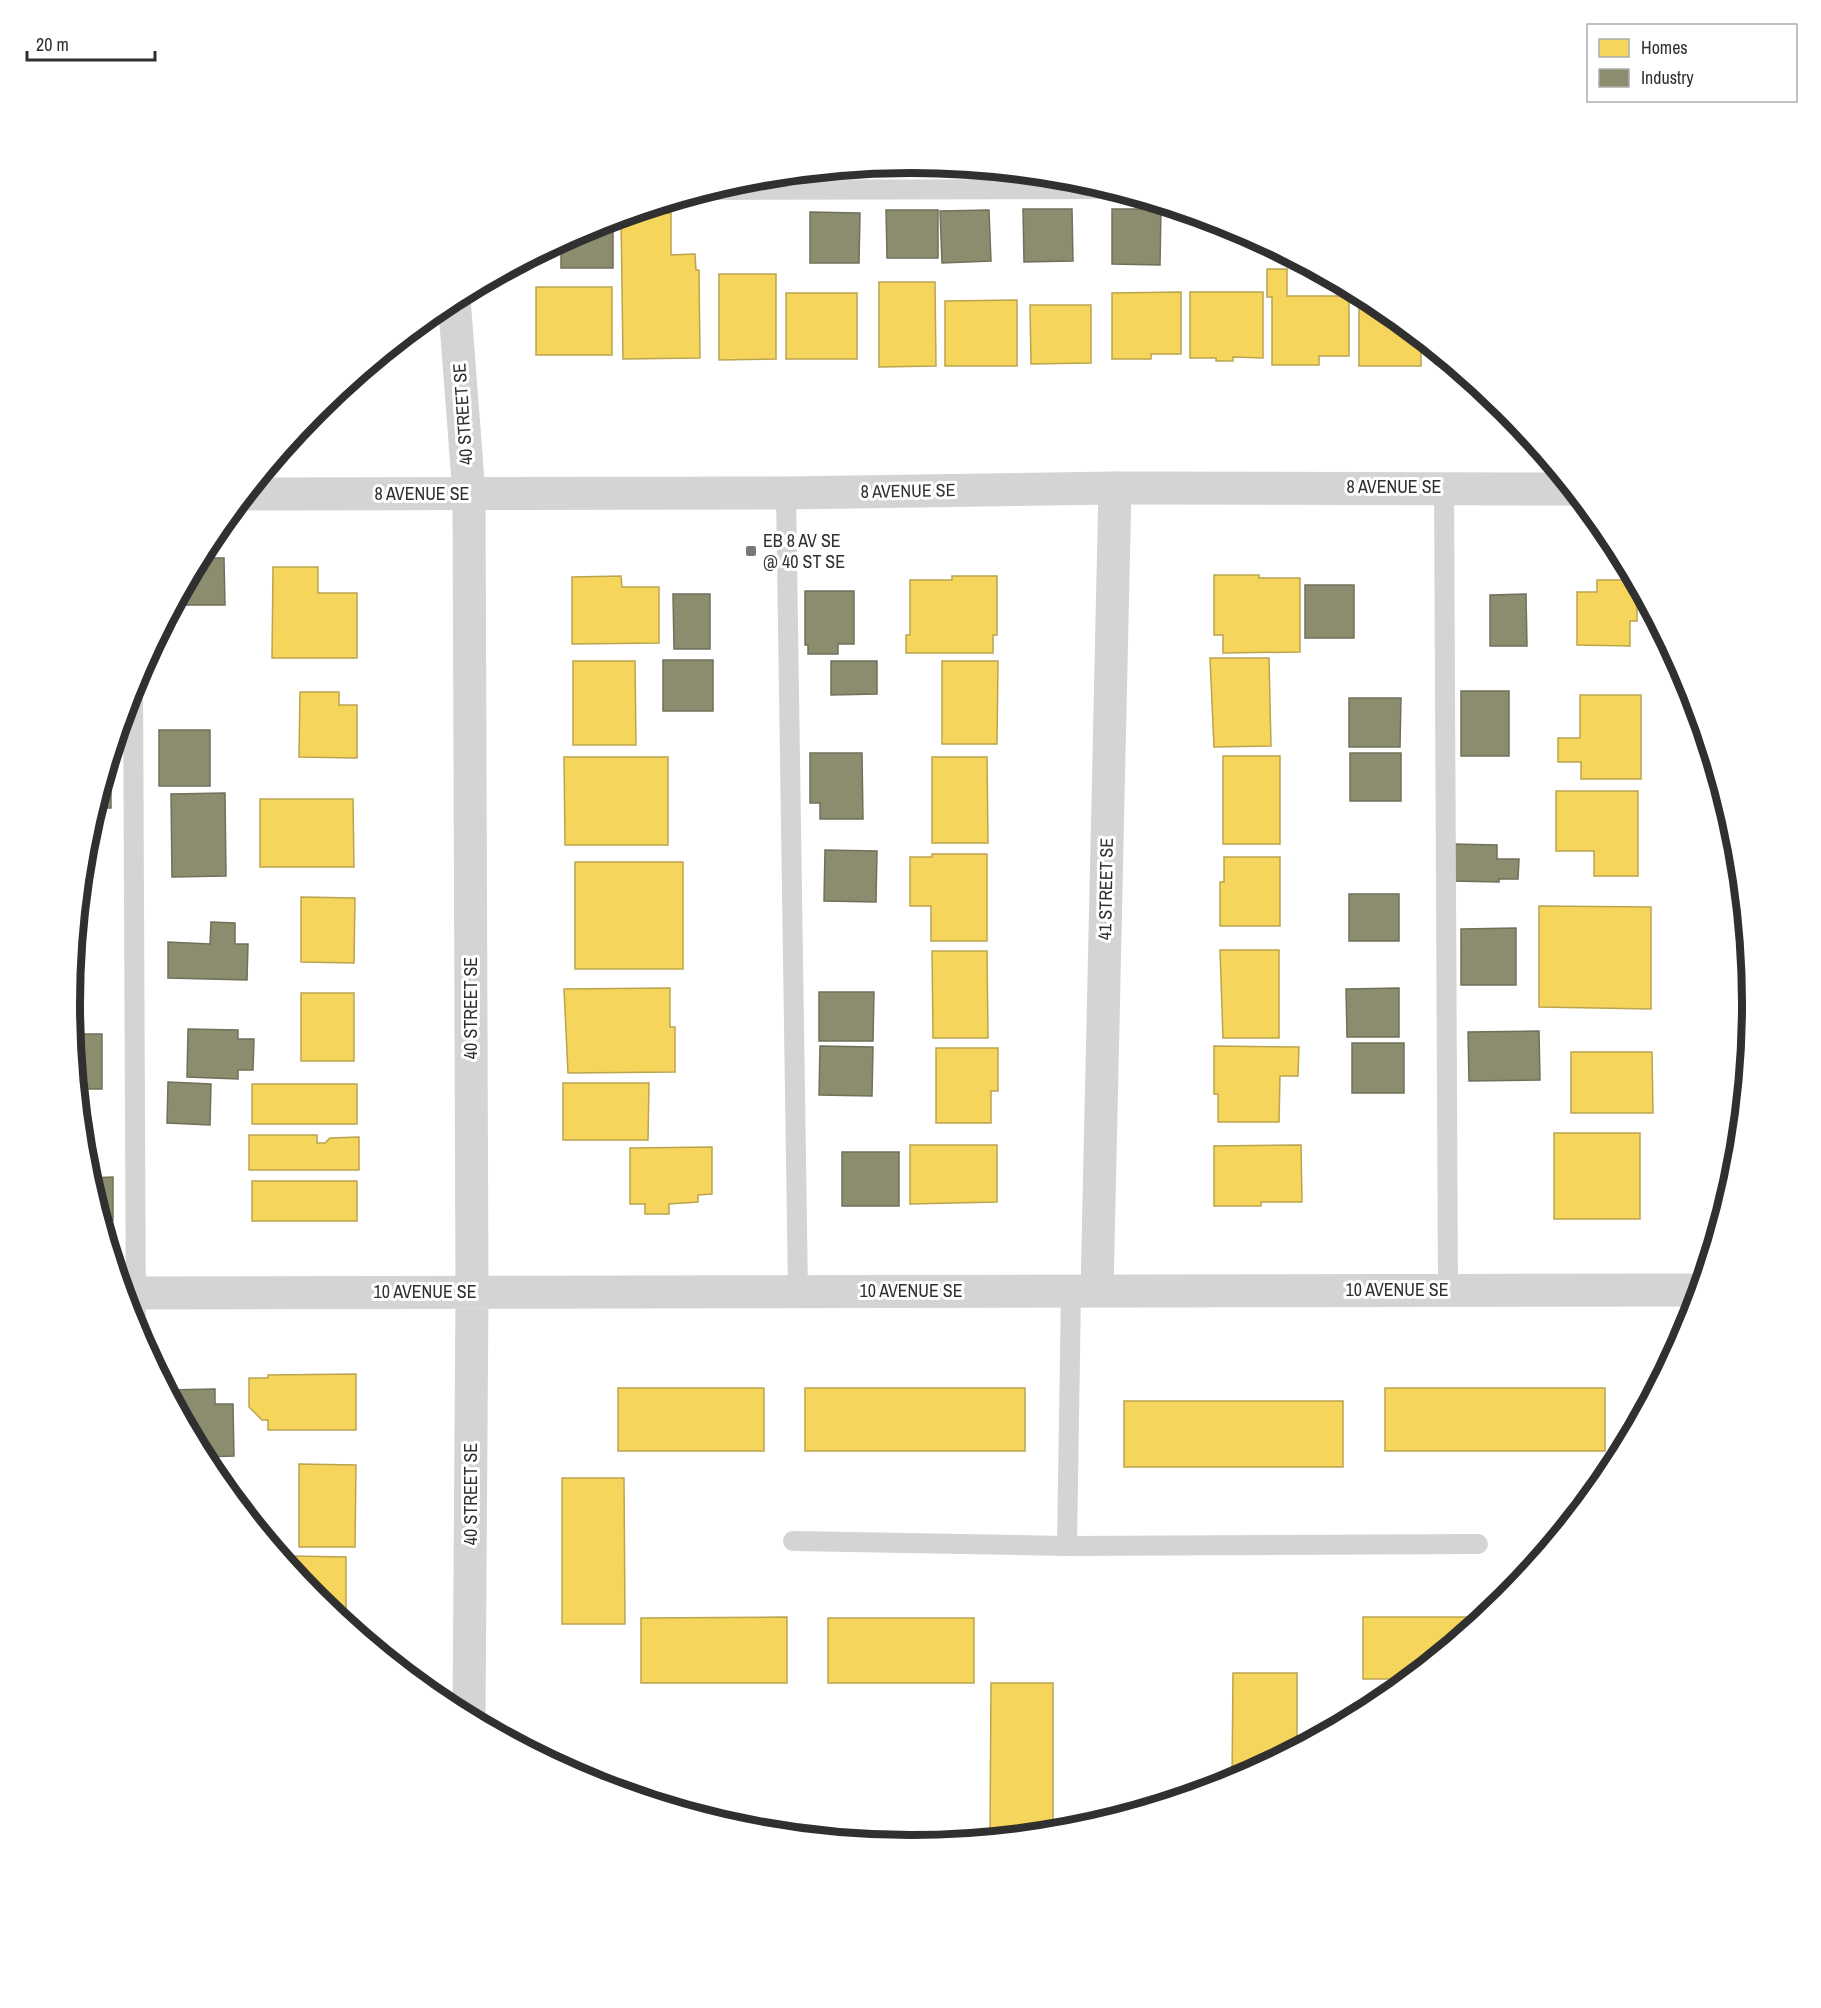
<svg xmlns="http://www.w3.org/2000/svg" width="1821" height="2008" font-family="'Archivo Narrow',sans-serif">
	<rect width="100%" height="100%" fill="#fff"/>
	<path fill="#f6d55c" stroke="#bba44f" stroke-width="1.5" d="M632,213H671V255L695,254L696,270H699L700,358L623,359L621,217Z
		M1267,269H1287V296H1349V356H1319V365H1272V297H1267Z
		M719,274H776V359L719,360Z
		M879,282H935L936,366L879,367Z
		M536,287H612V355H536Z
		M1181,292V354H1151V359H1112V293Z
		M1190,292H1263V358L1233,357V361H1216V358H1190Z
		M786,293H857V359H786Z
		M1359,294L1378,305L1421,339V366H1359Z
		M1017,300V366H945V301Z
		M1030,305H1091V363L1031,364Z
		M1436,352L1451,364H1435Z
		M273,567H318V593H357V658H272Z
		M1214,575H1259V578H1300V652L1223,653V635H1214Z
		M621,576L622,587H659V643L572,644V577Z
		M952,576H997V635H993V653H906V635H910V580H952Z
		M1597,580H1634L1637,587V621H1630V646L1577,645V592H1597Z
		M1210,658H1269L1271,746L1214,747Z
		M573,661H635L636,745H573Z
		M942,661H998L997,744H942Z
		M300,692H339V705H357V758L299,757Z
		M1580,695H1641V779H1581V762H1558V738H1580Z
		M1223,756H1280V844H1223Z
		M564,757H668V845H565Z
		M932,757H987L988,843H932Z
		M1556,791H1638V876H1594V851H1556Z
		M260,799H353L354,867H260Z
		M932,854H987V941H931V906H910V857H932Z
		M1224,857H1280V926H1220V882H1224Z
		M575,862H683V969H575Z
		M301,897L355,898L354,963L301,962Z
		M1539,906L1651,907V1009L1539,1007Z
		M1220,950H1279V1038H1223Z
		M932,951H987L988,1038H933Z
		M670,988V1027H675V1072L568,1073L564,989Z
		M301,993H354V1061H301Z
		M1214,1046L1299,1047L1298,1076H1280L1279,1122H1218V1094H1214Z
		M936,1048H998V1091H991V1123H936Z
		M1571,1052H1652L1653,1113H1571Z
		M563,1083H649L648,1140H563Z
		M252,1084H357V1124H252Z
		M1554,1133H1640V1219H1554Z
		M249,1135H317V1143H325L330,1138L359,1137V1170H249Z
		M910,1145H997V1202L910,1204Z
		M1301,1145L1302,1202H1261V1206H1214V1146Z
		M712,1147V1194L698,1195V1202L669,1204V1214H645V1204H630V1148Z
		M252,1181H357V1221H252Z
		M356,1374V1430H268V1420H262L249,1407V1378H268V1375Z
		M618,1388H764V1451H618Z
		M805,1388H1025V1451H805Z
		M1385,1388H1605V1451H1385Z
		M1124,1401H1343V1467H1124Z
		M299,1464L356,1465L355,1547H299Z
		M1599,1467H1613L1599,1486Z
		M562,1478H624L625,1624H562Z
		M290,1556L346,1557V1624L315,1599L290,1568Z
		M787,1617V1683H641V1618Z
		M1363,1617H1484L1408,1679H1363Z
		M828,1618H974V1683H828Z
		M1233,1673H1297V1747L1232,1782Z
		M991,1683H1053V1832L990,1838Z"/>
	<path fill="#8c8c6e" stroke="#70705b" stroke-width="1.5" d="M1023,209H1072L1073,261L1024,262Z
		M1112,209H1161L1160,265L1112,264Z
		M886,210H938V258H887Z
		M989,210L991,261L942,263L940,211Z
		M810,212L860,213L859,263H810Z
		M613,219V268H561V241L589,226Z
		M199,558H224L225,605H174Z
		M1305,585H1354V638H1305Z
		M805,591H854V644H838V654H808V645H805Z
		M673,594H710V649H674Z
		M1526,594L1527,646H1490V595Z
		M663,660H713V711H663Z
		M831,661H877V694L831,695Z
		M1461,691H1509V756H1461Z
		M1349,698H1401L1400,747H1349Z
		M159,730H210V786H159Z
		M111,753V808H95Z
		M810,753H862L863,819H820V803H810Z
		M1350,753H1401V801H1350Z
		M225,793L226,876L172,877L171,794Z
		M1453,844L1497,845V859H1519L1518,879H1499V882L1452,881Z
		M825,850L877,851L876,902L824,901Z
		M1349,894H1399V941H1349Z
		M211,922L235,923V944H248L247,980L168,978V942L210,944Z
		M1516,928V985H1461V929Z
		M1399,988V1037H1347L1346,989Z
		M819,992H874L873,1041H819Z
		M188,1029L238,1030V1039H254L253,1070H238V1079L187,1077Z
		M1539,1031L1540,1080L1469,1081L1468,1032Z
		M72,1034H102V1089H77Z
		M1352,1043H1404V1093H1352Z
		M820,1046L873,1047L872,1096L819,1095Z
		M168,1082L211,1084L210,1125L167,1123Z
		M842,1152H899V1206H842Z
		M113,1177V1220H101L88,1178Z
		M215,1389V1404H233L234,1456L203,1457L167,1390Z"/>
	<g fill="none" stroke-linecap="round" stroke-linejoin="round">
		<path stroke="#d4d4d4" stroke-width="20" d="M710,190L1109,189
			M1444,487L1448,1290
			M786,493L798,1292
			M133,682L136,1331
			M1071,1291L1067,1546L1478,1544
			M793,1541L1067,1546"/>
		<path stroke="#d4d4d4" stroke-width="33" d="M454,298L469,494L472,1292L469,1718
			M1097,1291L1115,488
			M123,1293L1699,1290"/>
		<path stroke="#d4d4d4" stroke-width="33" d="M246,494L786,493L1115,488L1571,489"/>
	</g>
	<rect fill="#787878" stroke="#fff" stroke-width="2" x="745" y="545" width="12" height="12" rx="3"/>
	<g text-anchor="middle" stroke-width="6" stroke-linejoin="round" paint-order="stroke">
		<g font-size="18" fill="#303030" stroke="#fff">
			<text transform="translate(463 414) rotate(-94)" y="6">40 STREET SE</text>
			<text x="1394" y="493">8 AVENUE SE</text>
			<text transform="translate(908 491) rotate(-1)" y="6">8 AVENUE SE</text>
			<text x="422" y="500">8 AVENUE SE</text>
			<text transform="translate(1106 889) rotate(-89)" y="6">41 STREET SE</text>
			<text transform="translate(471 1008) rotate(-90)" y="6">40 STREET SE</text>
			<text x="1397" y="1296">10 AVENUE SE</text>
			<text x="911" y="1297">10 AVENUE SE</text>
			<text x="425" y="1298">10 AVENUE SE</text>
			<text transform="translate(471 1494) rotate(-90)" y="6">40 STREET SE</text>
		</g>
		<g font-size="18" fill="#303030" stroke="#fff" text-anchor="start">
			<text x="763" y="547">EB 8 AV SE<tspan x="763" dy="21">@ 40 ST SE</tspan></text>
		</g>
	</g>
	<path d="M0 0H1821V2008H0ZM80 1004a831 831 0 1 1 1662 0a831 831 0 1 1-1662 0Z" fill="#fff" fill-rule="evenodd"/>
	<path fill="none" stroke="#303030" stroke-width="8" d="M80 1004a831 831 0 1 1 1662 0a831 831 0 1 1-1662 0Z"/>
	<rect x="1587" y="24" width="210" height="78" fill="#ffffff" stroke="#acacac" stroke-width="1.5"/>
	<rect x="1599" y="39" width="30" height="18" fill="#f6d55c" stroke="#acacac" stroke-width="1.5"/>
	<text x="1641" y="54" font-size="18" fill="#303030">Homes</text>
	<rect x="1599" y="69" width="30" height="18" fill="#8c8c6e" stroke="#acacac" stroke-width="1.5"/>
	<text x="1641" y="84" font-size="18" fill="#303030">Industry</text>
	<path d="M27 51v9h128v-9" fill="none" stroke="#303030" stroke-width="3"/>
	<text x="36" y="51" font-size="18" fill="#303030" stroke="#ffffff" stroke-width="4.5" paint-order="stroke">20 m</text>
</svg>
